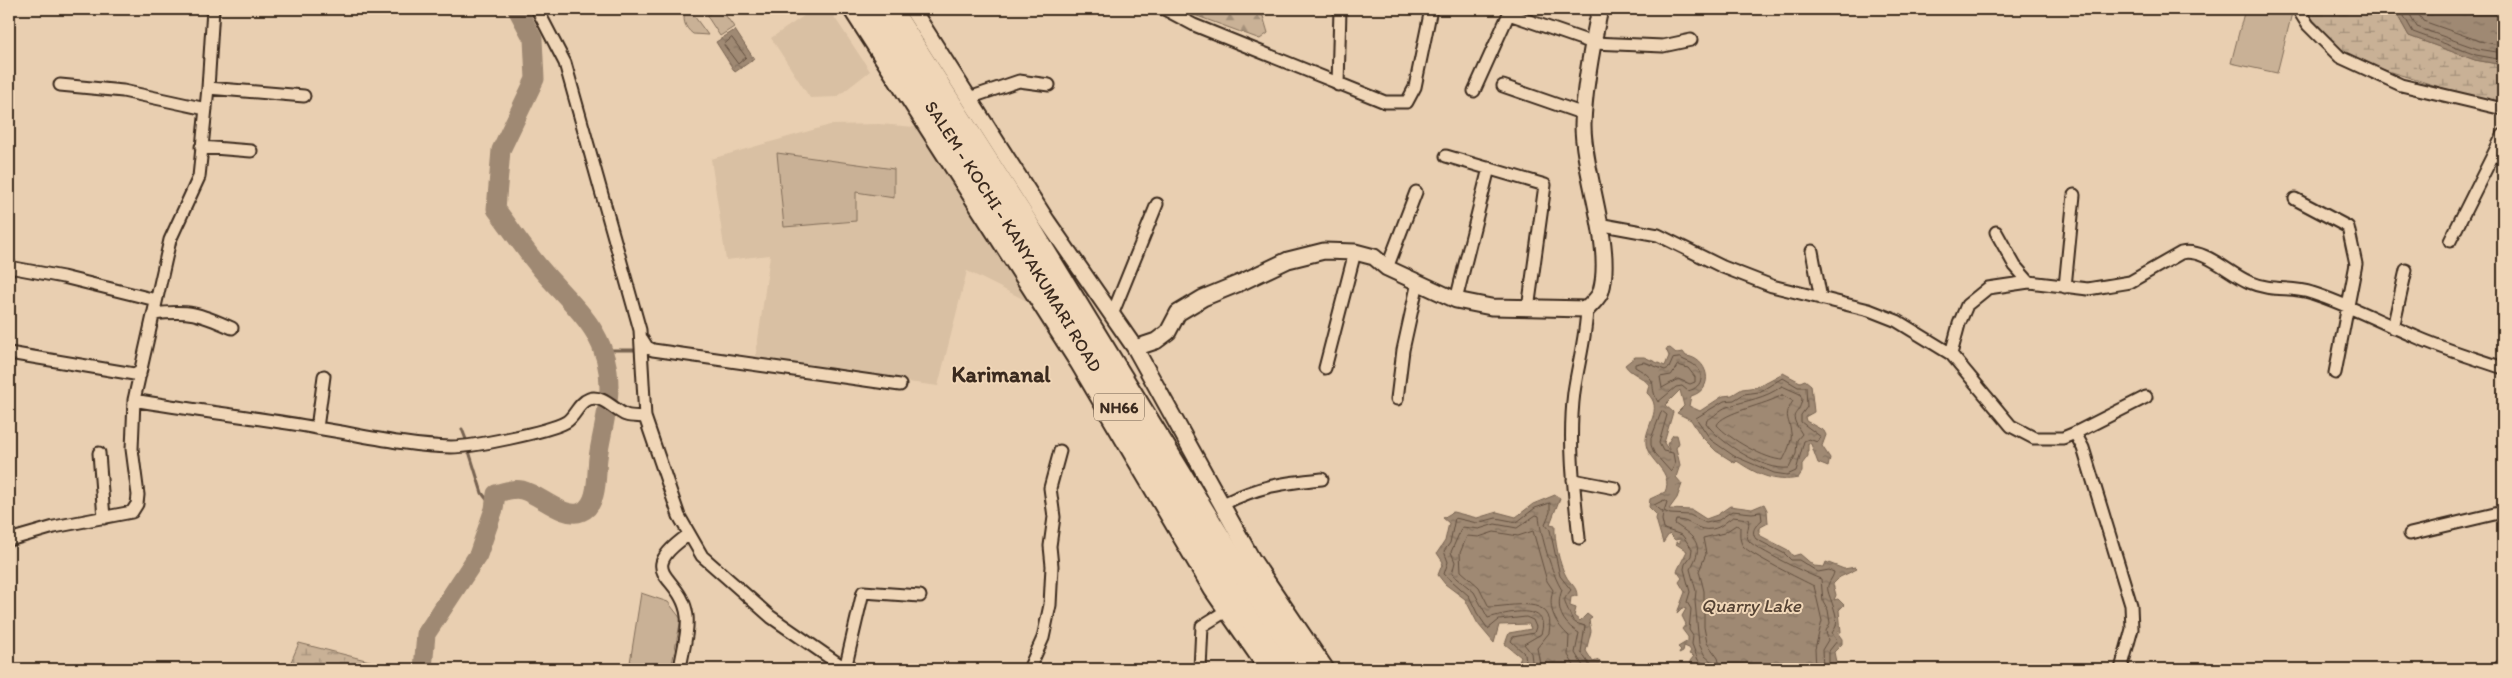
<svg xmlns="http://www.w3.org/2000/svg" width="2512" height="678" font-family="Itim,sans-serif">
	<defs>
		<pattern id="forest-firs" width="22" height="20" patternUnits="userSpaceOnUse" patternTransform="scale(1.25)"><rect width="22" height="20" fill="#c9b196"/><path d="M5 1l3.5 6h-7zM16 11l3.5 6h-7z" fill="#a4907a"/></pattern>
		<pattern id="wetland-marsh" width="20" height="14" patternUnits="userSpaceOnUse" patternTransform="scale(1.25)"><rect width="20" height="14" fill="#c9b196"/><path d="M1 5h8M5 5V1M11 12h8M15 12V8" fill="none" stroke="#a4907a"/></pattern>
		<pattern id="water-ripples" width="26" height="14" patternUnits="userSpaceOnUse" patternTransform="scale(1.25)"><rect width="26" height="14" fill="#9f8973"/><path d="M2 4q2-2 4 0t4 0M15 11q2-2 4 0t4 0" fill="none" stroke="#83705e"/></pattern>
	</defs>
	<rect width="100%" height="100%" fill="#e9cfb1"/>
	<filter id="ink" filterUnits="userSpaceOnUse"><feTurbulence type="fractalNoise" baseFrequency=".02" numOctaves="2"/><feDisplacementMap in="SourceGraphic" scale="10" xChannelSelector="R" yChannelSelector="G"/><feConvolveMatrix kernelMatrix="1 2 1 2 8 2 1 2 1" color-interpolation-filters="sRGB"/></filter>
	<g filter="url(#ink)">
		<path fill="#d9c0a3" d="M814,9H829L870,71L837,97L810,98L771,38Z
			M879,124L915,127L924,136L1027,301L967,271L938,386L755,361L770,255L726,260L711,159L830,125Z"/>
		<path fill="url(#forest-firs)" stroke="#826e5a" d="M1178,9H1246L1263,16L1268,33L1260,39Z"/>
		<path fill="url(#wetland-marsh)" stroke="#826e5a" d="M2303,9H2394L2409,36L2475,60L2503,65V101L2476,98L2371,66L2343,51Z
			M299,643L393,667V669H288Z"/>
		<path fill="#c9b196" stroke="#826e5a" d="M689,9L708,35L693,34C684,27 682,19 686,9Z
			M717,9H721L734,27L720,36L707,16Z
			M2245,9H2293L2277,73L2231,63Z
			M777,153L894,169V198L856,192V221L784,227Z
			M641,593L668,602L681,619L671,669H629Z"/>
		<path fill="url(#water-ripples)" stroke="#776351" d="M2394,9H2503V65L2475,60L2409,36Z
			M735,30L754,59L735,72L716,42Z
			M1670,348L1676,353L1683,352L1686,356C1708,358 1716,389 1691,396L1689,406L1700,411L1723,396L1732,395L1742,389L1757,387L1783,373L1800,382L1805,380L1811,385L1814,412L1805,417L1806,421L1824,431L1826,435L1822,446L1830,458L1828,467L1818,463L1811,444L1808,443V456L1802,464V472L1798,478C1775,483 1756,474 1737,461L1735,463L1716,451L1701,436L1691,420L1677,413L1684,406L1680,390L1665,405L1673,412L1664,443L1670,452L1667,444L1673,435H1677L1679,443L1676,448L1680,465L1676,477L1682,484L1677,498L1669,509L1692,510L1706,519L1717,515L1730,506L1752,509L1764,504L1767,510L1768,523L1759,528V535L1788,550L1793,556L1800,554L1814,566L1824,567L1826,562L1844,569L1855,567L1857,569L1840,577L1833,584L1836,595L1834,600L1838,599L1844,605L1839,610L1841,632H1837L1842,639V644L1834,652L1836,662L1832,669H1705L1697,666L1691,669L1690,661L1694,656L1689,654L1691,651L1689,648L1684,646L1683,652L1679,654L1681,650L1678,647L1688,641V637L1682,629L1686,624L1682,616L1686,609L1682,608L1677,613L1685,592L1679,582L1682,578L1677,571L1687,551L1676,544V542L1680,543V539L1675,540L1669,534L1663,543L1656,519L1657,515L1649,507L1650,499L1665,492C1674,471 1648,462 1646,444C1644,426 1665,409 1647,393L1649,385C1643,376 1630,374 1625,365L1635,357H1644L1665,366L1669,356L1666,349Z
			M1555,495L1560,498L1550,524L1555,525C1554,539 1559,564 1566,576C1570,584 1577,586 1577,596L1571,597L1570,606L1576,608L1574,616L1580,621L1587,614L1592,618L1589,620L1591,631L1586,651L1593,662L1599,660L1601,663L1594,669H1524L1519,662L1521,657L1505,644L1509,633L1531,629L1529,624L1499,625L1494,643L1478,624L1465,599L1445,584L1438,575L1443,562L1437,553L1445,541L1449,523L1443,518L1453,512L1477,518L1497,512L1516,517L1533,504Z"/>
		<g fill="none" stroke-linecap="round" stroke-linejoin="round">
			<path stroke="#635040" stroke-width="1" d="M2400,9L2413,32L2476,55L2503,60
				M2407,9L2417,27L2478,49L2503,53
				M2415,9L2423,21L2480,41L2503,46
				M732,38L746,57L738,64L724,45Z
				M1680,358C1683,360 1687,361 1691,363C1706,371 1704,387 1688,391L1682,386L1676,387L1658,402C1647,383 1662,382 1635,367V364L1644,362L1665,370L1669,368L1673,359Z
				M1678,365L1688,368L1695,377V382L1690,384L1678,379L1662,388L1660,377L1671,375Z
				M1783,378L1798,387H1806L1807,407L1801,415V422L1821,437L1817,442L1809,439L1804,441L1796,471L1787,475L1774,473L1734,456L1711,440L1696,418L1724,401L1734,400L1744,394L1759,392Z
				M1782,386L1800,394L1802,399C1799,419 1786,409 1802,434L1797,440L1796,454L1789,468C1764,471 1720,443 1706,423L1707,420C1714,417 1720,409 1727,407C1746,400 1765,399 1782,386Z
				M1782,395L1793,401C1783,417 1789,417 1791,433C1793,440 1786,454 1783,460C1766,460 1728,438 1717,425C1722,412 1767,405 1782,395Z
				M1662,411L1667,415L1659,443L1663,451L1673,453L1675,464L1671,472L1654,453L1651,445V439Z
				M1527,669L1525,654L1511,641L1513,637L1534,633L1536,627L1533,620L1526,617L1499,620L1488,629L1477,613L1469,596L1444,574L1448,562L1444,551L1450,543L1455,518L1477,523L1496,518L1517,522L1535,508L1550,503V512L1545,524L1550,530L1560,576L1571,590C1562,601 1564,600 1569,612C1574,624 1573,622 1585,626L1581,652L1592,669
				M1533,669L1531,653L1524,644L1541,634C1552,600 1502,614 1488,618L1474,592L1452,574L1455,562L1451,552L1462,527L1479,529L1495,524L1517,528L1536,515L1539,516C1540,533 1552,575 1562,590C1555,608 1562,623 1579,633L1575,653L1585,669
				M1541,669L1537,648L1549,633C1557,593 1510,607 1489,607L1479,587L1461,571L1460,553L1467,536L1479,537L1494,532L1518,536L1533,531L1547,581L1553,590C1547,609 1556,624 1569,636L1568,655L1576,669
				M1707,669L1705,664L1698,660L1692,644L1693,636L1689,630L1691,609L1687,602L1690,592L1684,569L1685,564L1691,556L1692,549L1682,535L1664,529L1662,520L1663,512L1654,505L1664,500L1667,502L1664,511L1670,514L1690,515L1706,523L1719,520L1732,511L1752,513L1761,512L1762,520C1756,525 1750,531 1756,539L1785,554L1791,560H1799L1818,572L1829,570L1834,572C1833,579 1826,583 1828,591C1830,599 1839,617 1836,626C1835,629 1833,631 1832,633L1837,641L1829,651V669
				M1713,669L1712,662L1705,656L1699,644L1695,601L1696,591L1690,569C1705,545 1696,538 1675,524L1676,520C1690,519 1697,532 1712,529C1721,528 1726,521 1733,517L1748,519C1751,526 1744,534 1749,541C1754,548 1813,577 1821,579L1823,601L1828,610L1830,623L1826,631L1828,640L1822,650L1823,669
				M1721,669L1718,658L1707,643L1704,627V591L1699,571L1706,554L1703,538L1724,533L1736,525L1740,527C1740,533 1739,540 1743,546C1749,554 1802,580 1814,586L1822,621L1815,649L1816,669"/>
			<path stroke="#776351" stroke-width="3" d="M605,350H637
				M462,429L467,442
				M468,448L482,493L494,509"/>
			<path stroke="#9f8973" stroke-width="19" d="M423,669L426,634L478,555L494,509L496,494C504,491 514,488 522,490C539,494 564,519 581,512C599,505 596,474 598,458C601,434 609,411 609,387C609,331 574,308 541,269C525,250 511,229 496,209L501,150L535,79L533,39L517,9"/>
			<defs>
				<path id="street" d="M537,9L565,63L640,330L645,417L679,516L702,556L771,617L846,669
					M1164,9L1194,25L1385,102H1407L1415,87L1431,9
					M2298,9L2308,25L2340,57L2401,85L2503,109
					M1509,14L1593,43L1663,46L1691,40
					M60,85L123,91L206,109
					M1338,85L1340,9
					M1503,86L1584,114
					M208,88L304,96
					M1474,91L1511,9
					M969,98L1019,81L1049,85
					M201,147L251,151
					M1446,156L1545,185L1528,309
					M2295,199L2348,227L2356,264L2335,373
					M1598,224L1658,235L1723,267L1772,286L1869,310L1897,321L1951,354L2011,426L2034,438H2063L2075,433L2083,448L2131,605L2132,629L2121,669
					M1996,232L2015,266L2029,282
					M2450,241L2503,135
					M1812,251L1821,299
					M9,267L63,277L156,300
					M1387,268L1416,192
					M2065,287L2074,195
					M1456,300L1489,168
					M153,314C190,310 198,313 232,328
					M1112,315L1157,204
					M2393,328L2406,270
					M642,339L647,347L653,350L900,385
					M9,353L140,375
					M1951,354L1959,324L1967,305L1988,288L2029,282L2088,289L2130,282L2181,253C2205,248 2228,273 2249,282C2272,292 2292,286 2312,293C2347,304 2380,322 2414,336C2443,349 2474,358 2503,368
					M1325,368L1355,252
					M1397,399L1403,350L1418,282
					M134,400C195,411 256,417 317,428C362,435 406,446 451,447C472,447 548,432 566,422C575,417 578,403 589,399C602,394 615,411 626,415C632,417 639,416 645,417
					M317,428L324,376
					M2075,433L2146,397
					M99,453L104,518
					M1573,480L1615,488
					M1223,504C1259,486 1282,483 1322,479
					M2410,534L2503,512
					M1579,538C1574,490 1568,441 1574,392C1578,364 1586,337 1587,309
					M9,540L54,527L132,512L137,504L138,495L132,449L134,400L170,240L199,177L208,88L213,9
					M680,669C682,653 689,632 687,616C682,574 632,575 688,535
					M845,669L863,592L920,596
					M1029,669L1043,638L1050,605L1052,566L1050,546L1054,517L1050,488L1060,451
					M1200,669L1202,626L1226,611"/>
				<path id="secondary" d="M851,9L1078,363L1212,590L1267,669
					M912,9L1047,221L1135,348L1252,559L1326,669
					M1135,348L1156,341L1168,332L1178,313L1203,298L1242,282L1288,260L1324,251L1355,252L1374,257L1387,268L1456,300L1491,307L1587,309C1592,303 1599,298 1601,291C1614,246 1583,173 1583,125C1584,87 1592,46 1600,9
					M2501,669L2503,668"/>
				<g id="highway">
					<path id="s1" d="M868,9L1012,230L1226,583L1284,669"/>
					<path d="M891,9L1025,219L1240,570L1306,669"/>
				</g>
			</defs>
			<use href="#street" stroke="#3b2a1e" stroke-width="15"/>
			<use href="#secondary" stroke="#3b2a1e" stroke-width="19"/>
			<use href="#highway" stroke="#3b2a1e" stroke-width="24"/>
			<use href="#street" stroke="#f0d6b7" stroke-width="11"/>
			<use href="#secondary" stroke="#f0d6b7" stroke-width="15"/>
			<use href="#highway" stroke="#f0d6b7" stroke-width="20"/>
		</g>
	</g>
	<g text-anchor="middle" stroke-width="4" stroke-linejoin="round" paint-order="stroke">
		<rect fill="#f0d6b7" stroke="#715e4c" stroke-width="1" x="1094" y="393.5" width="50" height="27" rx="4"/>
		<g font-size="16" font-weight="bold" fill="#3b2a1e">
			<text x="1119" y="413">NH66</text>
		</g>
		<g font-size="18" fill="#3b2a1e" stroke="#f0d6b7">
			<text dy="6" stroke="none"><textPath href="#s1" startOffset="270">SALEM - KOCHI - KANYAKUMARI ROAD</textPath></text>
		</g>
		<g font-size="19" font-style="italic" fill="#544233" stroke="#f0d6b7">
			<text x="1751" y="612">Quarry Lake</text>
		</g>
		<g font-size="22" font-weight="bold" fill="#3b2a1e" stroke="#f0d6b7">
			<text x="1001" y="382">Karimanal</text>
		</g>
	</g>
	<rect width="2512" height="678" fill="none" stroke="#f0d6b7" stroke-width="30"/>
	<rect x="15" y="15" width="2482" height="648" fill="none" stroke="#3b2a1e" stroke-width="2" filter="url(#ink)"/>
</svg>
